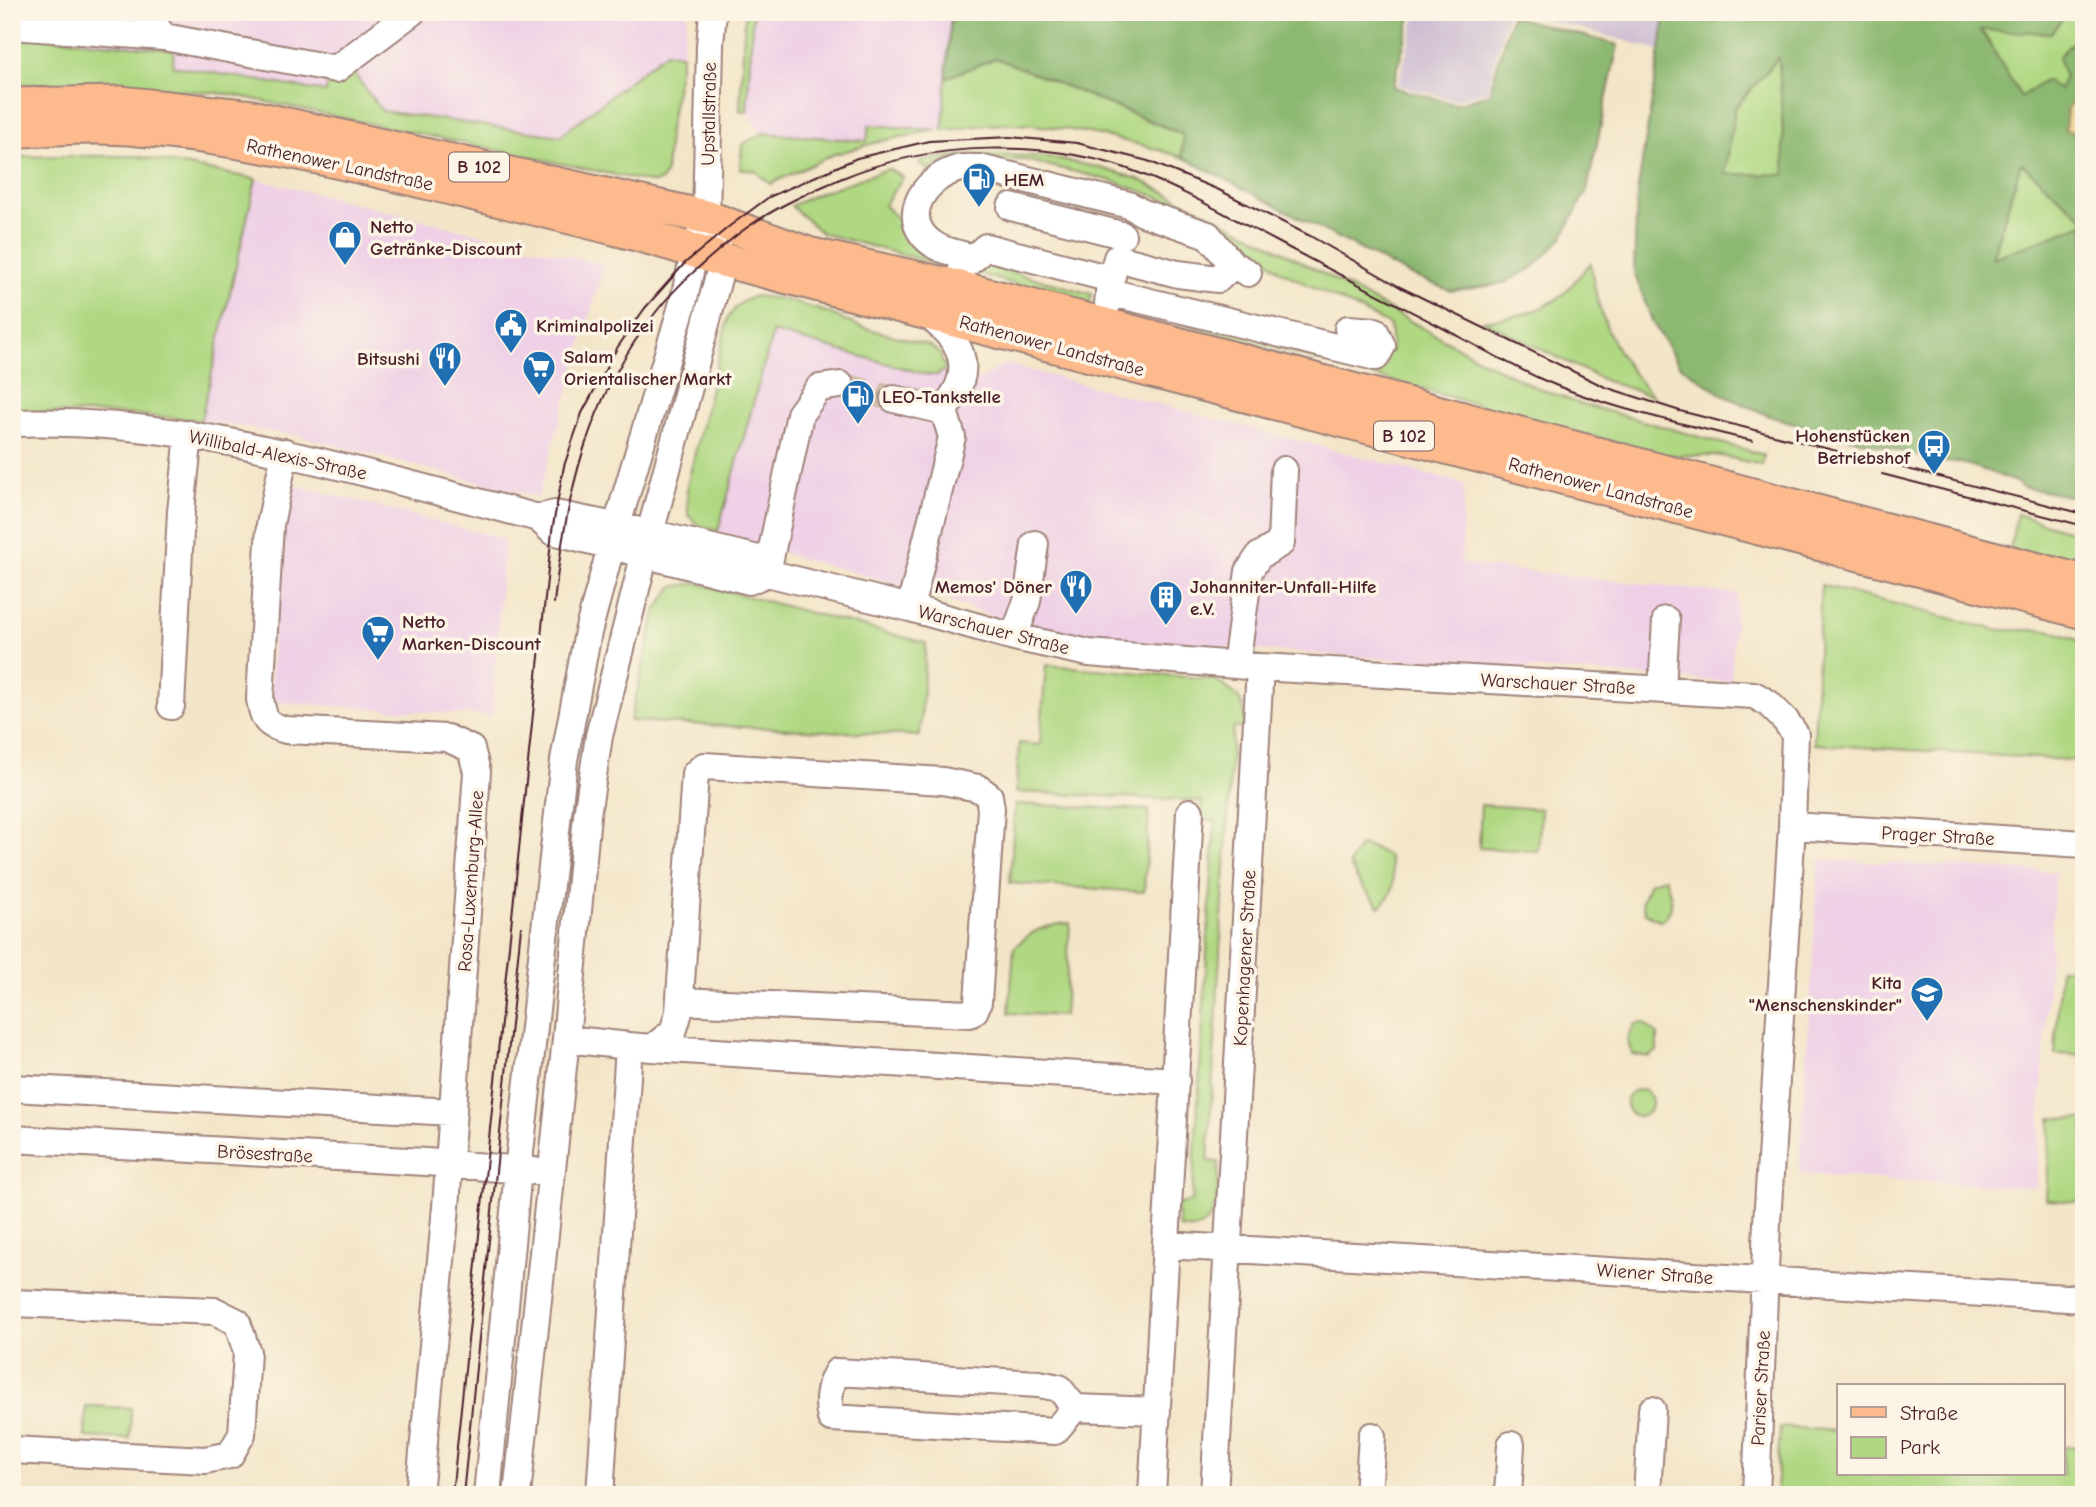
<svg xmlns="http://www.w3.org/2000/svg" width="2096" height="1507" font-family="'Comic Neue',sans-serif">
	<rect width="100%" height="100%" fill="#fcf5e5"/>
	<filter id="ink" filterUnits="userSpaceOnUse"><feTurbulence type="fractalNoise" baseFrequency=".0143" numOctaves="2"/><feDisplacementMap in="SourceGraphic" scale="14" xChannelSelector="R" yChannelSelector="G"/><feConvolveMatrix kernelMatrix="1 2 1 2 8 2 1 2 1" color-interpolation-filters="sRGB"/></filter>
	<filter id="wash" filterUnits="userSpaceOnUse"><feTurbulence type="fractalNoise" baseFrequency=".00686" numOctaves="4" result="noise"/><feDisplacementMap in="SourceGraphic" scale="28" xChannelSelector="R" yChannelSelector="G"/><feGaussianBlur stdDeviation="1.57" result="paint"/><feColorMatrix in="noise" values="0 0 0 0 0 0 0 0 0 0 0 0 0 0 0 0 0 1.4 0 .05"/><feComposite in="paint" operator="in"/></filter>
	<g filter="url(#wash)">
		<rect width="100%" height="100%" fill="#f3e5c8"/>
		<path fill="#efd0e6" d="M12,12H688L682,54L666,52L560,136L382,111L352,71L326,92L172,66L12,19Z
			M753,12H951L943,130L869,125L868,141L762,133L747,111Z
			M256,179L604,265L538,497L300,436L201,420Z
			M773,331L928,375H937L944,372L980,380L1005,364L1464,484L1461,564L1737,594L1731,682L1087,638L999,618L894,583L796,557L718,531Z
			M287,483L504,539L492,716L270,702L278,537Z
			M1819,859L2055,872L2036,1188L1799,1174Z"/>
		<path fill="#cdbed2" d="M1417,12H1508L1487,91L1454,100L1398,85Z
			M1518,12H1666L1659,50Z"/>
		<path fill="#b0d883" stroke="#7d7c57" stroke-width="2" d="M745,12H753L747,111H740Z
			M2068,12H2084V31L2059,57L2065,77L2059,91L2021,97L1981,29L2051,33Z
			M12,34L174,50L173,66L326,92L329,76L352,71L382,111L560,136L666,52L682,54L669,130L666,172L662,180L654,183L229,94L121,86L27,84L12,85Z
			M1779,57L1785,175L1724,174L1735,108Z
			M996,58L1183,135L1182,157C1128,140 1070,126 1013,124C990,123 966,128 943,130L946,78Z
			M869,125L937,130L881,141L832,155L770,184L755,171L740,169L742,145L762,133L867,141Z
			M1007,155L1046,157L1097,167L1138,179L1269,244L1483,361L1535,387L1578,403L1764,455L1762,465L1722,456L1661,455L1141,312L1392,351L1390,325L1280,271L1255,248L1168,201L1113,181L1025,160L944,161L929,171L919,162C947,154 978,155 1007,155Z
			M56,156H136L256,179L201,420L125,414L12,412V157Z
			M2021,163L2084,219V224L1992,259Z
			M888,169L903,177L884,205L926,250L950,258L940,265L822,233L791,206L819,193Z
			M1591,263C1594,298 1607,337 1628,366C1635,376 1644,386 1653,396L1606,381L1483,321C1510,317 1539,314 1561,296C1572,286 1581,273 1591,263Z
			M986,265L1092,294L1089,305L979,274Z
			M756,296L782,299L826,312L858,326L931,346L941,355L942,362L947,368L937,375H928L773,332L718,531L698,525L688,515L687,486L728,318C736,306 742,300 756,296Z
			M2017,514L2059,528L2084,534V567L2010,549Z
			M696,583L926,643L920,736L630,721L656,611L672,587Z
			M1821,585L1996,630H2049L2084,642V761L1814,744Z
			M1046,665L1214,679C1238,696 1245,697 1245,728H1233L1208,1161L1219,1162C1217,1184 1222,1213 1201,1226C1194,1231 1187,1230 1179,1227L1177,1205L1192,1201L1215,821L1201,820L1202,801L1016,792L1019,743L1040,745Z
			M1015,804L1149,810L1144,892L1010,883Z
			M1481,805L1541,809L1538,851L1479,848Z
			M1360,845L1376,849L1389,857C1394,880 1398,890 1380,907L1360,884L1349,864Z
			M1665,878C1671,894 1677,909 1661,921L1645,913L1642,901L1650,882Z
			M1070,923L1064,1016L1009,1013L1014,948C1032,930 1044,925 1070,923Z
			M2060,968L2084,969V1055L2055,1054Z
			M1643,1023L1657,1034V1051L1648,1057L1632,1054L1627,1039L1635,1024Z
			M1626 1103a13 13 0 1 1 26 0a13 13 0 1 1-26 0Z
			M2051,1118L2084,1119V1202L2046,1200Z
			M86,1406L131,1408L130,1439L85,1437Z
			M1780,1427L1839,1431V1474H2063V1446L2084,1447V1495H1776Z"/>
		<path fill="#8cb871" stroke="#6b6c4e" stroke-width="2" fill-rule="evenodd" d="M951,12H1412L1393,87L1455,104L1489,94L1511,16L1618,45L1587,190L1562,238L1533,268L1502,284L1451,291L1408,274L1182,157L1183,134L996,58L946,78Z
			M1666,12H2068L2051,33L1981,30L2021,97L2046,80L2059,90L2065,77L2058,57L2084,31V88H2079L2065,129L2078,134L2084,147V219L2021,163L1992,258L2084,224V497L2069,496L2022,487L2016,482C1998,476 1957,457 1941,462L1772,417L1725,396L1679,365L1653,323L1634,272L1637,194ZM1779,57L1785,175L1725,174L1735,108Z"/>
		<path fill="#eeda9e" stroke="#9c7c64" stroke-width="2" d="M2079,88H2084V111L2078,134L2065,130L2067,110Z"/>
	</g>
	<g filter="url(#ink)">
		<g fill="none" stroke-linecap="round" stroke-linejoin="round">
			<path stroke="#d1bda9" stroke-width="26" stroke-dasharray="26 13" stroke-linecap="butt" d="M840,385L894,399"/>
			<defs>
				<path id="minor" d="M145,12L164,37
					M12,26L164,37L336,69L412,12
					M1011,207L1122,235
					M974,258C962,254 946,252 936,246C896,222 922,179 957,169C964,167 972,168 980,168L1129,205L1143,213L1208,235L1233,265L1248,273
					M962,268L986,247L1111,279L1108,303
					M1111,279L1117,258L1178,274L1218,279L1233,265
					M1109,292L1376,357L1382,346L1375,331L1348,329
					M926,313C948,332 970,351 960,382C957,392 949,402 944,411
					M894,399L944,411L952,437L910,608
					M12,423C138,419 253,444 374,475C428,489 483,503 538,518L552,531L749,581L767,573
					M285,452L270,525L260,699C264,720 265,724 286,730L447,738L471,749L477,772L446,1207L419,1495
					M538,518L555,514L650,533L754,558L767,573L910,608L1014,637L1089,653L1260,667L1754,695L1768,703L1785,720L1795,734L1792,826L1767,1222L1756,1495
					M767,573L800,414L819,388L840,385
					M1014,637L1027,601L1035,544
					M1236,665L1249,571L1259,556L1281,543L1284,470
					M1662,689L1666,620
					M171,706L181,512L189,434
					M1792,826L2084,844
					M566,1039L629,1046
					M652,1048L1176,1081
					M12,1088L453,1112
					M12,1139L426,1162L534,1171
					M1166,1245L2084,1299
					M12,1303L215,1311L237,1322L247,1352L242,1434L230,1455L205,1460L12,1450
					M837,1372L1039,1384L1059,1388L1075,1408L1055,1431L831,1418C827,1403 829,1385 837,1372Z
					M1075,1408L1157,1411
					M487,1495L518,1170L564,760L588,632L617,525L683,303L695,250L706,217L710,45L713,12
					M517,1495L566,1039L587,815L599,736L650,533L723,260L717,244
					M600,1495L629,1046L652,1048L673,1032L679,1012L695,774L704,766L943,781L978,788L989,796L991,809L978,1002L975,1010L970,1014L680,1001
					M1152,1495L1190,812
					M1214,1495L1260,667
					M1368,1495L1372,1436
					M1508,1495L1511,1445
					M1647,1495L1652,1410"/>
				<path id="major" d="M12,105L120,103L252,117L706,217L808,254L944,284L1105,325L2084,582
					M12,131C54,128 98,125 139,129C251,138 359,166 467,192C553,213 639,232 723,260L2084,612"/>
			</defs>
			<use href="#minor" stroke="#9e827a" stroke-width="30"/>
			<use href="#major" stroke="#9e827a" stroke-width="37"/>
			<use href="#minor" stroke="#fff" stroke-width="26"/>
			<use href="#major" stroke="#fcba8d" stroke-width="33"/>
			<path stroke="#4a1f2b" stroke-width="2" d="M1882,474L2084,526
				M554,603C566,495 587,399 656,312C676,286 702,264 727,243C761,214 800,196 840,179C929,141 1048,138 1139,173C1186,191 1231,218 1276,241C1330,270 1385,298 1439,326C1473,344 1506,363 1541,379C1608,409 1682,423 1753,441
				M452,1495L552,531L564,466L582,413L617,348L645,308L685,263L731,225L769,197L857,158L929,141L1010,137L1077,143L1148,161L1219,190L1312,237L1400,287L1605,387L1680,411L2084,514
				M463,1495L521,927"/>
		</g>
	</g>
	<defs>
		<symbol id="fuel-pin" viewBox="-11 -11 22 30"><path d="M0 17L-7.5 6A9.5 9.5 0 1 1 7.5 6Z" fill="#1f6fb2" stroke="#fcf5e5"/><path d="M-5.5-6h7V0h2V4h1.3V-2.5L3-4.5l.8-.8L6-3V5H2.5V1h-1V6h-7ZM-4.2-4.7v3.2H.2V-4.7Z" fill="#fff"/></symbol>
		<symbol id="shop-pin" viewBox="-11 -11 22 30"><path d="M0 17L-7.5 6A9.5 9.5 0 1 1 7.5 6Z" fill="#1f6fb2" stroke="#fcf5e5"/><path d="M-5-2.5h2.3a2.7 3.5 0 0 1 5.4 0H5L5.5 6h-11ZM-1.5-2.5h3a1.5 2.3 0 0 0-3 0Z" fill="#fff"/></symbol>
		<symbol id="civic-pin" viewBox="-11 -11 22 30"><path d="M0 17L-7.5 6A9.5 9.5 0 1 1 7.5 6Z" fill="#1f6fb2" stroke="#fcf5e5"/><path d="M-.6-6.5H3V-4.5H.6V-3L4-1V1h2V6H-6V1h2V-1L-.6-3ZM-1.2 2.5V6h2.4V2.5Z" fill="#fff"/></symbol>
		<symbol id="restaurant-pin" viewBox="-11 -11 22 30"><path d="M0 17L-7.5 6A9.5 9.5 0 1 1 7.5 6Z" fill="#1f6fb2" stroke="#fcf5e5"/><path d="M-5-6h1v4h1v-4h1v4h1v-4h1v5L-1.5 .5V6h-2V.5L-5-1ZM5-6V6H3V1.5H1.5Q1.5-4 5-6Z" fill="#fff"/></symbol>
		<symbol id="supermarket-pin" viewBox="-11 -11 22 30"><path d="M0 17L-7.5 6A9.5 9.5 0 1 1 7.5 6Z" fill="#1f6fb2" stroke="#fcf5e5"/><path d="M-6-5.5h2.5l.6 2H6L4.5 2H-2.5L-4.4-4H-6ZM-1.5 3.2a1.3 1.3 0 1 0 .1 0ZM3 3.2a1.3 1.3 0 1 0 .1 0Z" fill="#fff"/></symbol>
		<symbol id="bus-pin" viewBox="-11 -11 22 30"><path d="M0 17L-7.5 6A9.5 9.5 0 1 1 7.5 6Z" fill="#1f6fb2" stroke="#fcf5e5"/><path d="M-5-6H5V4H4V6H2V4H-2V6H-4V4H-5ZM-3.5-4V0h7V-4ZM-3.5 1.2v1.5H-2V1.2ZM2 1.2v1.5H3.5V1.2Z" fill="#fff"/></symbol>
		<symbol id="building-pin" viewBox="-11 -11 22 30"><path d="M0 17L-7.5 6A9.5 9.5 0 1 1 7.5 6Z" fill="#1f6fb2" stroke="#fcf5e5"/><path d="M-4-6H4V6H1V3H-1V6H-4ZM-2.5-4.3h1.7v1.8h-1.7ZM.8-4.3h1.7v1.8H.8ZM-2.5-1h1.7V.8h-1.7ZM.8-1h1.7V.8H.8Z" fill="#fff"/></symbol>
		<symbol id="school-pin" viewBox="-11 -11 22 30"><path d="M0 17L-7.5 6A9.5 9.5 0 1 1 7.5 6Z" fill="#1f6fb2" stroke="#fcf5e5"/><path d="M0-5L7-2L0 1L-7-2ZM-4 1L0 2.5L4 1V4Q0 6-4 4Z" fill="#fff"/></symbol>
	</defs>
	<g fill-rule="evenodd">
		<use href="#fuel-pin" x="960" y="160" width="38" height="52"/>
		<use href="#shop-pin" x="326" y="218" width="38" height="52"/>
		<use href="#civic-pin" x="492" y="306" width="38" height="52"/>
		<use href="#restaurant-pin" x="426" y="339" width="38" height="52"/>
		<use href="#supermarket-pin" x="520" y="348" width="38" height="52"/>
		<use href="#fuel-pin" x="839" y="377" width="38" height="52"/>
		<use href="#bus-pin" x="1915" y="427" width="38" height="52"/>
		<use href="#restaurant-pin" x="1057" y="567" width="38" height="52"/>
		<use href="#building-pin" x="1147" y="578" width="38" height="52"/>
		<use href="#supermarket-pin" x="359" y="613" width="38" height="52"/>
		<use href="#school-pin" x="1908" y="974" width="38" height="52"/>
	</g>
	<g text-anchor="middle" stroke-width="7" stroke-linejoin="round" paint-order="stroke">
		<g fill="#fcf5e5" stroke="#7f5f63" stroke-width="2">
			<rect x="449" y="152.5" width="60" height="29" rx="5"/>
			<rect x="1374" y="421.5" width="60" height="29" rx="5"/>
		</g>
		<g font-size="18" font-weight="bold" fill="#4a1f2b">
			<text x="479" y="173">B 102</text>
			<text x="1404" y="442">B 102</text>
		</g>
		<g font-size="19" fill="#4a1f2b" stroke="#fcf5e5">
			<text transform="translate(708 114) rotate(-89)" y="7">Upstallstraße</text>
			<text transform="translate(340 164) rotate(12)" y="7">Rathenower Landstraße</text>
			<text transform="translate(1052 345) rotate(15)" y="7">Rathenower Landstraße</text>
			<text transform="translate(278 454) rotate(12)" y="7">Willibald-Alexis-Straße</text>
			<text transform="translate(1601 487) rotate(15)" y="7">Rathenower Landstraße</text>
			<text transform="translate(994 629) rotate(14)" y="7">Warschauer Straße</text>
			<text transform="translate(1558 683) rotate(3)" y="7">Warschauer Straße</text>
			<text transform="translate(1938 835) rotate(3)" y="7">Prager Straße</text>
			<text transform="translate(470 881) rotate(-86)" y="7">Rosa-Luxemburg-Allee</text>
			<text transform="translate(1244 958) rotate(-87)" y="7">Kopenhagener Straße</text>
			<text transform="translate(265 1153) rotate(3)" y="7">Brösestraße</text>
			<text transform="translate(1655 1273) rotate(4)" y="7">Wiener Straße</text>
			<text transform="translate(1760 1388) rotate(-87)" y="7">Pariser Straße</text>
		</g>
		<g font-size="19" font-weight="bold" fill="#4a1f2b" stroke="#fcf5e5" text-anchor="start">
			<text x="1004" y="186">HEM</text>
			<text x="370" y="233">Netto<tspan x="370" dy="22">Getränke-Discount</tspan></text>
			<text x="536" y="332">Kriminalpolizei</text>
			<text x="564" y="363">Salam<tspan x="564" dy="22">Orientalischer Markt</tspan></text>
			<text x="420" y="365" text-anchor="end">Bitsushi</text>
			<text x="882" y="403">LEO-Tankstelle</text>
			<text x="1910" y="442" text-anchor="end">Hohenstücken<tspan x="1910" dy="22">Betriebshof</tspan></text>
			<text x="1052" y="593" text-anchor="end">Memos' Döner</text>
			<text x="1190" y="593">Johanniter-Unfall-Hilfe<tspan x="1190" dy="22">e.V.</tspan></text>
			<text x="402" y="628">Netto<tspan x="402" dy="22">Marken-Discount</tspan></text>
			<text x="1902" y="989" text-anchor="end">Kita<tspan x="1902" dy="22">"Menschenskinder"</tspan></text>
		</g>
	</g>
	<rect width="2096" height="1507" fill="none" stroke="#fcf5e5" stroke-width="42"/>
	<rect x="1837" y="1384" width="228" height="91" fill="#fcf5e5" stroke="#b59f9b" stroke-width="2"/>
	<rect x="1851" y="1407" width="35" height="10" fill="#fcba8d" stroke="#b59f9b" stroke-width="2"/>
	<text x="1900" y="1420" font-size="21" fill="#4a1f2b">Straße</text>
	<rect x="1851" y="1437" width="35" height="21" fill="#b0d883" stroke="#b59f9b" stroke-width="2"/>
	<text x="1900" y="1454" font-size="21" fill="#4a1f2b">Park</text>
</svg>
